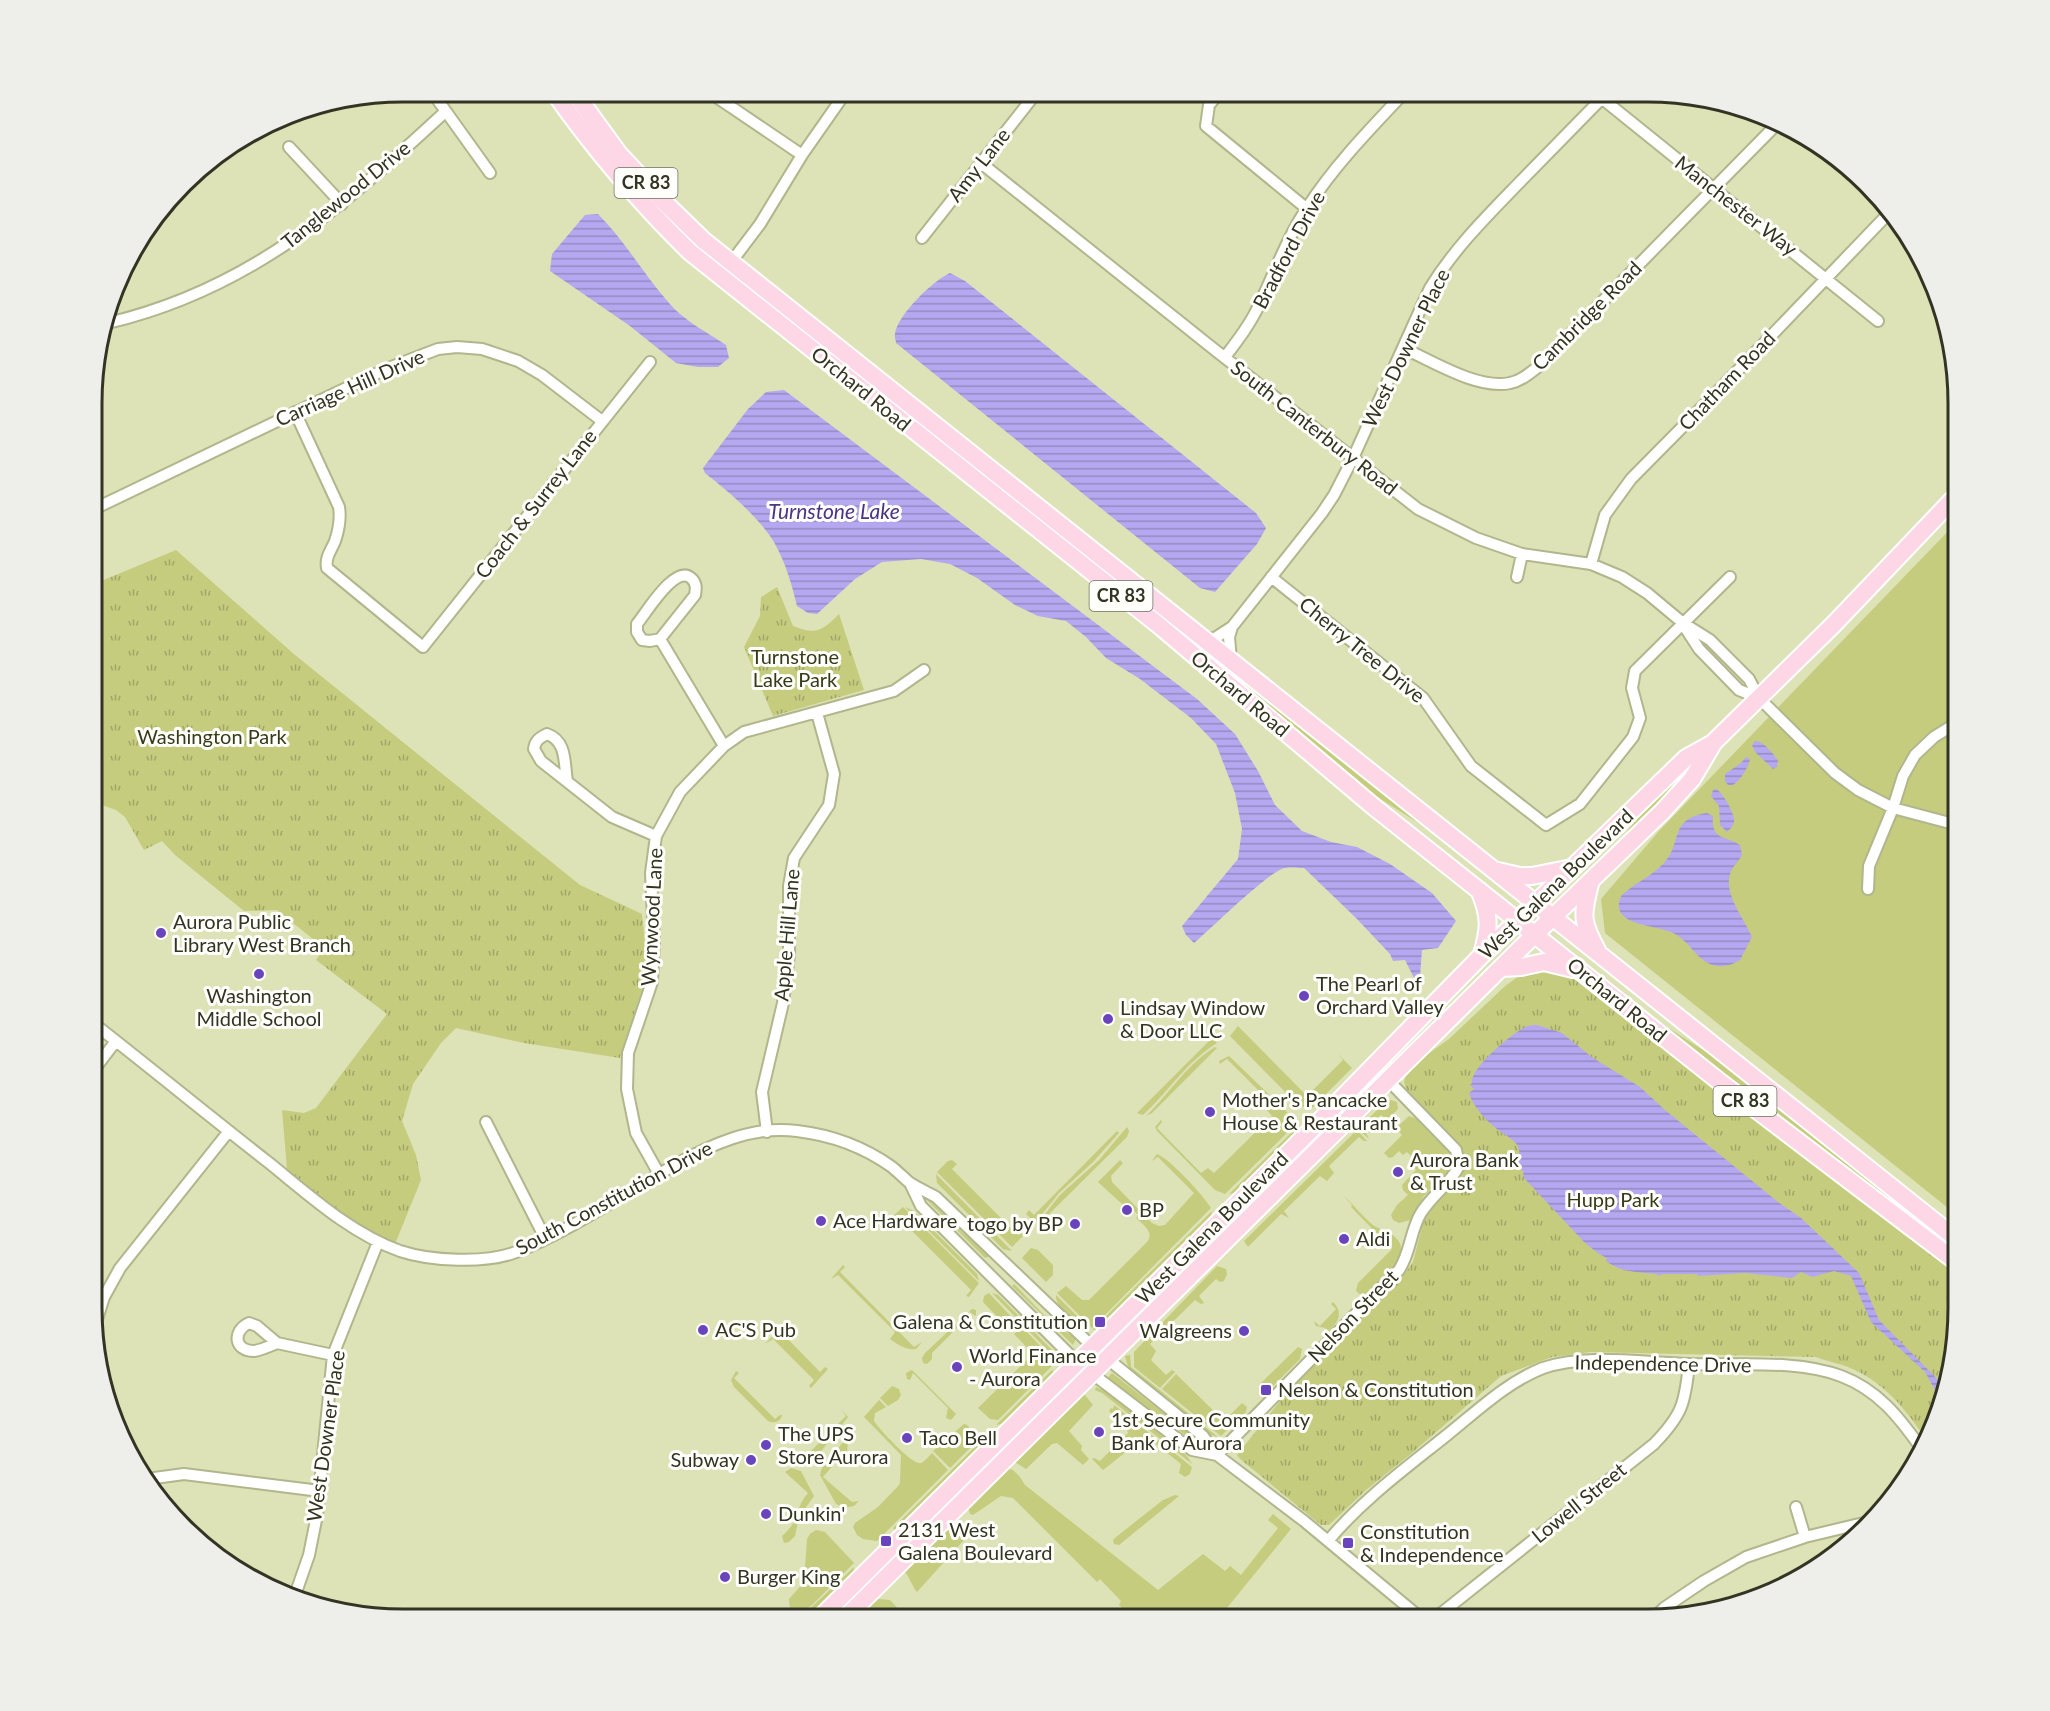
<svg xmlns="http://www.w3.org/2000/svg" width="2050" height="1711" font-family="Lato,sans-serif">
	<defs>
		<pattern id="park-tufts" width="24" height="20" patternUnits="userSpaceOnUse" patternTransform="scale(1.5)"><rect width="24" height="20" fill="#c5cc7e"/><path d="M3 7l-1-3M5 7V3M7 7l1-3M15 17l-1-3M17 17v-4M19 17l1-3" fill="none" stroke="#a1a667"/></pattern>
		<pattern id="water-rules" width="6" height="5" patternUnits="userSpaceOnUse" patternTransform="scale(1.5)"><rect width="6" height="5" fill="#b6a8f0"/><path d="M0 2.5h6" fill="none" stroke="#958ac2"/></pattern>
	</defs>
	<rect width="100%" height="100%" fill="#dde2b7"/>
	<path fill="#c5cc7e" d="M749,284L1433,832L1352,781L746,287Z
		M1958,521V1216L1605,933L1601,899L1659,831Z
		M1695,759L1663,804L1617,846L1653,795Z
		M1654,1019L1738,1072L1958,1248V1255L1730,1083Z
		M1238,1026L1307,1096L1343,1060L1337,1053L1352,1068L1310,1110L1296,1103L1230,1036Z
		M1207,1034L1217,1043C1185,1063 1170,1090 1143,1115L1137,1113L1210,1040Z
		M1215,1047L1217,1048L1152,1113L1146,1116C1170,1093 1186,1065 1215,1047Z
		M1229,1056L1287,1112L1294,1126L1225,1194L1215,1190L1157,1131L1155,1127L1161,1120L1162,1122L1157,1128L1201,1173L1208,1168L1214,1173L1272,1116L1266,1109L1271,1103L1227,1059L1220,1064L1219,1061Z
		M1381,1099V1101L1237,1243L1238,1239L1376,1101Z
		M1388,1099L1397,1102L1398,1109L1387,1120L1381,1115L1365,1131L1369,1139L1358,1129Z
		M1344,1107L1302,1156L1165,1294L1162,1291L1205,1241Z
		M1409,1116L1415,1118L1450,1153L1452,1160L1450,1169L1424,1196L1410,1220L1399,1223L1393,1220L1391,1215L1397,1205L1408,1195L1403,1190L1402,1185L1416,1170L1414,1167L1418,1163L1407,1152L1403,1155L1399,1151L1393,1157L1389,1158L1384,1153L1402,1135L1396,1128Z
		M1127,1127L1129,1131L1127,1137L1040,1223L1041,1219L1060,1195L1099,1160Z
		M1294,1130V1137L1237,1192L1229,1194Z
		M1357,1130L1367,1141H1364L1359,1137L1329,1166L1334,1173L1327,1181L1320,1176L1284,1211L1289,1218L1281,1214L1248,1247L1244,1241Z
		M1117,1131L1119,1133L1093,1162L1059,1193L1035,1223L1026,1214L1029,1210L1034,1215Z
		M1157,1154C1169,1158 1204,1196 1211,1208L1092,1328L1057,1293L1066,1286L1082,1300H1089L1147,1242C1155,1232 1143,1225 1136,1218L1138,1215L1127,1203L1122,1204L1098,1182L1120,1160L1123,1163L1111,1176L1112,1182L1152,1223L1159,1226L1165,1225L1194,1193L1158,1157L1152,1161Z
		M952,1160L957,1164L952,1169L1018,1235L1025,1231L1026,1233L1012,1247L937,1172L948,1161Z
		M936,1174L1012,1251L1003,1249L937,1183Z
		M1343,1195C1353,1204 1362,1216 1373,1225C1380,1230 1391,1232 1397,1239C1413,1255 1376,1284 1365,1295L1362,1296L1356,1291L1358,1283L1392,1249L1351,1207L1352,1205Z
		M927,1198L963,1233L990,1253V1256L985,1258L927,1200Z
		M903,1207L979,1283L969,1297L966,1296L971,1290L897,1216L890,1220L891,1218Z
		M905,1207L914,1211L977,1274L979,1281Z
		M1212,1211L1210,1220L1102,1328L1092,1330Z
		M1031,1248L1038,1250L1053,1265V1275L1046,1282L1022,1258Z
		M843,1265L845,1267L840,1272L914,1347L922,1342L916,1349C907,1351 897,1344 890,1339L895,1332L838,1275L831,1279Z
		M1217,1266L1226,1269L1227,1274L1224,1281L1220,1282L1216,1279L1199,1296L1204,1303L1201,1304L1195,1300L1150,1344L1156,1351L1151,1360L1166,1375L1172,1370L1175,1372L1160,1388L1134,1367V1352Z
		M1014,1284L1050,1321L1076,1339L1073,1345L1012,1286Z
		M989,1293L1019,1325L1012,1332L983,1302L984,1296Z
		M992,1293L998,1295L1053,1351L1057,1361L1056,1363L1053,1356Z
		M1056,1295L1090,1329L1089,1330C1077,1327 1055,1308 1056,1295Z
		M1333,1302C1344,1313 1338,1322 1329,1331L1325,1328L1316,1326L1314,1321L1320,1326L1336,1309L1331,1304Z
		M972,1309L976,1310V1315L975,1316L970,1312L964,1318L965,1320L932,1353V1359L927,1364L923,1363L922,1358L925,1353Z
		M783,1325L786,1326L781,1332L820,1372L825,1367L828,1369L811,1388L809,1386L814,1380L773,1339L765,1344Z
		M1022,1327L1051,1357L1054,1364L998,1420L990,1419L978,1408L1033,1354L1014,1334Z
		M1298,1347L1302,1349L1300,1359L1266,1393L1259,1385Z
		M1130,1355L1131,1367L1218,1437L1208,1434L1133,1373L1128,1366L1125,1356Z
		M912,1370L956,1414L951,1420L946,1418L948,1408L913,1373L910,1380L907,1379L906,1373Z
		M1052,1370L1055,1374L1005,1423L996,1425Z
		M736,1371L739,1373L734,1378L775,1419L780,1415H782C781,1422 773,1424 768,1421L734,1387L731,1380Z
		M1112,1373L1196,1438L1201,1447L1110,1380L1108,1377Z
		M1176,1374L1224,1421L1242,1403L1247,1407L1246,1412L1221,1436L1162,1389Z
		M892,1386L899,1389L901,1395L898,1400L888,1406L880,1398Z
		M1096,1387L1109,1393L1187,1456L1192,1464L1102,1393L1095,1390Z
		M1085,1395L1093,1405L1069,1431L1082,1446L1081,1450L1089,1459L1083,1465L1057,1443L1052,1444L1026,1469L1013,1461L1079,1397Z
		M879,1400L886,1407L875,1413L874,1421C879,1429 913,1466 921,1463C924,1462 929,1456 932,1453L948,1470L877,1541L863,1539L857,1535L853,1527L855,1523L878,1507L899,1485L900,1482L901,1455L864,1417Z
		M1114,1405L1192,1467L1190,1474L1185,1477L1179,1473L1181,1464L1146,1436L1103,1470L1092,1459L1094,1458L1100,1461L1128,1433L1127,1430L1109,1411L1111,1408L1113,1409Z
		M841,1409L848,1417L815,1459L805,1461L798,1453L805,1457L846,1416Z
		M964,1424L967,1425L979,1439L950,1468L933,1451Z
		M853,1430L855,1431L856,1440L848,1441L847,1453L842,1455L823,1477L852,1502L859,1501L854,1506L844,1508L836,1504L820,1475L822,1468Z
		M980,1442L978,1451L897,1533L893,1528Z
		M791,1468L801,1471L814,1496L799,1517L795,1536L789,1542L784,1543L782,1536C801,1520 794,1509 808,1493L785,1472Z
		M1009,1469L1013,1470L1020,1477L1025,1485L1158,1590L1203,1554L1225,1571L1230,1566L1241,1575L1278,1528L1268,1520L1273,1514L1291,1529L1218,1619H1133L1119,1605L1121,1601L1100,1579L1097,1582L1013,1498L1001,1496L973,1515L970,1514L968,1507L1003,1471Z
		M1175,1495L1179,1496L1119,1545L1114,1544L1113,1540L1116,1537L1163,1500Z
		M951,1529L962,1532L964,1540L917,1592C912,1586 910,1578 905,1572L906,1569L945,1530Z
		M816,1530L825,1532L854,1563L812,1605L798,1615L790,1610L789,1599L804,1582L807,1539L810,1534Z
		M854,1567V1574L815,1613L802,1616Z
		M878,1599L890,1600L903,1614L901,1615L896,1609L886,1619H869L871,1613L869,1611L866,1619H852L873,1601Z"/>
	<path fill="url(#park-tufts)" d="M176,550L295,655L580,885L642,914L647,962L645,982L620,1058L524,1043L456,1028L441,1043L413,1084L402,1121L416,1155L421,1180L395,1244L365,1230L292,1178L287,1169L282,1110L304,1113L316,1108L387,1014L316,960L324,948L277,910L244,911L175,855L162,841L144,850L125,817L116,810L93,802L94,584Z
		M777,587L793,626C816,635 822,631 839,614L864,690L773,716L744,647L760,616L761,597Z
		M1541,967L1562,971L1595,992L1787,1142L1958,1272V1328L1935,1427L1926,1440C1907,1410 1882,1380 1848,1367C1837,1363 1826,1361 1816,1357L1591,1352L1552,1357L1501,1376L1412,1453L1366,1490L1329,1525H1321L1240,1459L1237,1455L1280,1401L1322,1356L1400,1280L1413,1262L1423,1223L1434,1204L1461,1177L1465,1166L1463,1152L1458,1143L1406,1089L1404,1082L1408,1068L1449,1039L1504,987L1524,972Z"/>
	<path fill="url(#water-rules)" d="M598,214C625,241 644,275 669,303C684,321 707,332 726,345L729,358L718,367H698L676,363L630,326L550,271L552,254L585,215Z
		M950,273L965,281L1256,513L1266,528L1257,544L1215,592L1200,588L896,343C896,340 894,337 895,334C897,315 934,280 950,273Z
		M784,390L1197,699L1235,734L1258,771L1275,805L1302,831L1331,842L1357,847L1390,864L1432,893L1456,921L1438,948L1422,950L1420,976L1414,978L1405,960L1393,961L1390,954L1356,918L1304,868C1298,868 1291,867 1285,868C1270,870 1211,929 1194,943L1186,935L1182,926L1238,859L1242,829L1235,793L1216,744L1191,718L1140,679L1106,658L1086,637L1066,621L1038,616L1015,605L977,578L950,564L921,559L882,562L855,579L817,614L808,613L797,606C792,585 786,564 775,544C761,519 728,491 705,473L703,468L748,409L766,392Z
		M1755,741C1764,741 1772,753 1778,760L1777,767L1773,769L1755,752L1752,745Z
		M1746,757L1750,759C1748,768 1741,780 1733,785H1728L1725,781V774L1741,763Z
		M1716,789C1723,793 1733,811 1734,819C1735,825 1730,829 1727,832L1720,825L1719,806L1711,796L1713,790Z
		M1707,813L1713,816C1711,841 1725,835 1740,845L1742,855C1739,861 1734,865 1731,871C1722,893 1744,918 1752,937L1740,960C1732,965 1723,968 1713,965C1696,960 1690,941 1673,933C1659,926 1629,926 1621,913C1617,907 1619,900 1622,895C1635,883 1652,876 1664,863C1683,843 1668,819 1707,813Z
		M1537,1025L1562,1033L1593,1058L1640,1087L1665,1110L1778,1202L1801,1218L1859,1273L1879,1320L1944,1386L1941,1401L1925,1372L1871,1322L1851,1276L1834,1271L1812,1277L1801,1272L1792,1278L1745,1273L1698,1276L1697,1274H1663L1658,1276L1657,1274C1638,1272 1622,1273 1606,1261L1607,1258L1599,1254L1584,1242L1524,1178L1523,1171L1520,1169L1521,1166L1518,1164C1518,1159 1520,1154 1519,1149C1517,1141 1505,1135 1498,1130C1487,1121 1473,1107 1469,1093L1474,1089L1470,1085L1472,1083C1469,1069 1515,1030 1528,1026C1531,1025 1534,1025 1537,1025Z"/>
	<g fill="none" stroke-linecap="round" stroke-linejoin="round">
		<defs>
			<path id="minor" d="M432,92L490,173
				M709,92L802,155
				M1220,92L1209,105L1206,126L1306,208
				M1594,92L1878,321
				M289,147L342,204
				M981,163L1215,350L1418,509L1476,538L1522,554L1591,564L1622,577L1647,593L1683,623L1710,640L1749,679L1759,698L1835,773L1858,790L1893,808L1946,822L1958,823
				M922,238L1037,92
				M720,277L760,224L802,155L846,92
				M108,323C249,290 341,208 445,112
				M1403,348C1432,361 1478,390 1510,383C1521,381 1530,373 1539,366L1778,123
				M1225,357C1238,340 1251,323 1260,303C1275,272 1287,238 1307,208C1334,166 1370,129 1405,92
				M295,412L339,507C341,519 339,529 335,541C331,551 325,557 327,568L423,647L650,362
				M94,509L386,369L438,349L457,347L482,349L518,361L542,375L602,421
				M1591,564L1605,515L1631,479L1722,387L1888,214
				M1271,577L1423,698L1471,766L1546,825L1580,804L1633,737L1640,718L1632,688L1635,671L1730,577
				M1517,577L1522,554
				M1684,626L1699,649L1739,690L1759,698
				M660,639L650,641L642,640L637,632V624C646,613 675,564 691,578C697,583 696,589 695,595L660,639L724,746
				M1203,639L1215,638L1232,627L1322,513L1334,495L1353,458L1430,288C1454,249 1485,218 1517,185C1547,154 1578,123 1608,92
				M1231,661L1229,637L1232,627
				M567,781C564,763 567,741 547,734C539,738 535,741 534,749L541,761L612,817L656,836
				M1868,889L1869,866L1893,808L1903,776L1915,755L1934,737L1958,722
				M93,1023C152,1069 209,1116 268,1162C309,1195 350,1233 400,1251C430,1261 486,1264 516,1252C568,1232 624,1194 673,1166C710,1145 753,1125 797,1131C831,1135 864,1147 892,1167C898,1172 904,1178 910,1183C918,1188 927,1192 936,1197L1093,1347L1203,1436L1217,1455L1304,1521L1422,1619
				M93,1071L116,1041
				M486,1122L545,1238
				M767,1132L762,1092L783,1003L789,955V886L794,858L829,805L834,774L817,713
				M659,1174L636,1133L627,1089L628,1053L652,982L654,942L651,873L656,836L680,792L724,746L744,732L894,691L924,670
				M910,1183L921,1206L1077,1362L1192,1450L1217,1455
				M93,1332L104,1297L120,1268L229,1131
				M277,1343C270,1346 261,1350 254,1351C234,1351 232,1331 249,1323L257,1326L277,1343L333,1355
				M1217,1455L1399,1270C1411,1252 1410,1231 1421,1213C1432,1195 1450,1184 1459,1166L1456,1150L1388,1080
				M147,1479L184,1474L320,1491
				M1796,1507L1805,1537
				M1328,1541C1362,1500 1406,1468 1447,1435C1477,1411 1507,1382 1543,1368C1585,1353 1644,1363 1688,1364C1736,1366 1796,1359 1841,1376C1878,1390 1899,1417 1921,1448
				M294,1598L309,1555L317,1515L333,1355L378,1242
				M1654,1618L1664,1608L1704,1581L1746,1557L1805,1537L1872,1521
				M1434,1619L1654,1444C1682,1415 1685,1404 1689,1364"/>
			<path id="primary" d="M554,92C596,152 637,200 690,252L1161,627L1374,807L1720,1082L1958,1263
				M574,92L619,154L664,202L703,240L1958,1240
				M1498,871L1520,876H1532L1572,868
				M1590,884C1582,915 1581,921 1597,950
				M1479,890C1490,915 1490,928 1482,954
				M1501,968L1521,967L1544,962L1573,969
				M819,1619L1302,1139L1482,955L1686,758L1713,743
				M844,1619L1525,944L1663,811L1692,779L1714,742L1834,624L1958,494"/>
		</defs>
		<use href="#minor" stroke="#b1b68c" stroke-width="14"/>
		<use href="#primary" stroke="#fff" stroke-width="20"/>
		<use href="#minor" stroke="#fff" stroke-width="10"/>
		<use href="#primary" stroke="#fdd7e6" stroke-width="16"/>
	</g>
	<g fill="#6a44bd" stroke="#fefffb" stroke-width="2">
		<circle cx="161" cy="933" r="6"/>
		<circle cx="259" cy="974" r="6"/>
		<circle cx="1304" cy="996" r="6"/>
		<circle cx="1108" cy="1019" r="6"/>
		<circle cx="1210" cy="1112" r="6"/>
		<circle cx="1398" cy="1172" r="6"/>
		<circle cx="1127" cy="1210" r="6"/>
		<circle cx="821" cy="1221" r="6"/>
		<circle cx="1075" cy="1224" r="6"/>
		<circle cx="1344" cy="1239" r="6"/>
		<rect x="1094" y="1316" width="12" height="12" rx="3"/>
		<circle cx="703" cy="1330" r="6"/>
		<circle cx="1244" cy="1331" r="6"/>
		<circle cx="957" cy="1367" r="6"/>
		<rect x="1260" y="1384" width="12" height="12" rx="3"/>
		<circle cx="1099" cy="1432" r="6"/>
		<circle cx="907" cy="1438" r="6"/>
		<circle cx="766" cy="1445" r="6"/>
		<circle cx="751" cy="1460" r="6"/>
		<circle cx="766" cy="1514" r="6"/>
		<rect x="880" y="1535" width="12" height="12" rx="3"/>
		<rect x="1342" y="1537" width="12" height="12" rx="3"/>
		<circle cx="725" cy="1577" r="6"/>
	</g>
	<g text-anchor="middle" stroke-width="6" stroke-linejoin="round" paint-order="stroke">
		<g fill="#fefffb" stroke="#707164" stroke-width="1.5">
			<rect x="614.5" y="168" width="63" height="30" rx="4.5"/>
			<rect x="1089.5" y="581" width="63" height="30" rx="4.5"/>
			<rect x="1713.5" y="1086" width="63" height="30" rx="4.5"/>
		</g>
		<g font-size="18" font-weight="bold" fill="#333423">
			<text x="646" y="189">CR 83</text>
			<text x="1121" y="602">CR 83</text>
			<text x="1745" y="1107">CR 83</text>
		</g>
		<g font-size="20" fill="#333423" stroke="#fefffb">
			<text transform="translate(979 165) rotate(-52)" y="7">Amy Lane</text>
			<text transform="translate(346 195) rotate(-39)" y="7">Tanglewood Drive</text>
			<text transform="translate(1736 206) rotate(38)" y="7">Manchester Way</text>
			<text transform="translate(1289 250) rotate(-62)" y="7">Bradford Drive</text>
			<text transform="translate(1587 316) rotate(-45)" y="7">Cambridge Road</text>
			<text transform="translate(1406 348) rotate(-64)" y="7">West Downer Place</text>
			<text transform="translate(1727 381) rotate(-46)" y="7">Chatham Road</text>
			<text transform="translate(350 388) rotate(-24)" y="7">Carriage Hill Drive</text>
			<text transform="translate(861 389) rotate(39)" y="7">Orchard Road</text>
			<text transform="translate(1314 428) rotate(38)" y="7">South Canterbury Road</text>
			<text transform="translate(536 504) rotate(-52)" y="7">Coach &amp; Surrey Lane</text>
			<text transform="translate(1362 650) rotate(39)" y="7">Cherry Tree Drive</text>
			<text transform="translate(1240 694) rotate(40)" y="7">Orchard Road</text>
			<text transform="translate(1556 884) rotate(-44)" y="7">West Galena Boulevard</text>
			<text transform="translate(652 917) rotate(-87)" y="7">Wynwood Lane</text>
			<text transform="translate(787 935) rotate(-85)" y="7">Apple Hill Lane</text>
			<text transform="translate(1617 1000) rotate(39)" y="7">Orchard Road</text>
			<text transform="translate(614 1198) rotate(-28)" y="7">South Constitution Drive</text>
			<text transform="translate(1212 1228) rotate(-45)" y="7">West Galena Boulevard</text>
			<text transform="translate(1353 1316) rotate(-46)" y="7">Nelson Street</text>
			<text transform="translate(1663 1364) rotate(1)" y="7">Independence Drive</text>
			<text transform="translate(326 1436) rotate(-82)" y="7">West Downer Place</text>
			<text transform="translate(1579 1503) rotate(-39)" y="7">Lowell Street</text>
		</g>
		<g font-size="20" fill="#383b19" stroke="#fefffb">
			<text x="795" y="664">Turnstone<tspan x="795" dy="23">Lake Park</tspan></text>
			<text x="212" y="744">Washington Park</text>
			<text x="1613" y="1207">Hupp Park</text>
		</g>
		<g font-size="20" fill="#333423" stroke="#fefffb" text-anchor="start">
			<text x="173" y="929">Aurora Public<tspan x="173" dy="23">Library West Branch</tspan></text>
			<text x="1316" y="991">The Pearl of<tspan x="1316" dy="23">Orchard Valley</tspan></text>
			<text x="259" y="1003" text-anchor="middle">Washington<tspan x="259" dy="23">Middle School</tspan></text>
			<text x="1120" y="1015">Lindsay Window<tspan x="1120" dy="23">&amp; Door LLC</tspan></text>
			<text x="1222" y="1107">Mother's Pancacke<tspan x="1222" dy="23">House &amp; Restaurant</tspan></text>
			<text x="1410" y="1167">Aurora Bank<tspan x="1410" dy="23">&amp; Trust</tspan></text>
			<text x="1139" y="1217">BP</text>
			<text x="833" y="1228">Ace Hardware</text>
			<text x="1063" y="1231" text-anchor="end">togo by BP</text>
			<text x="1356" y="1246">Aldi</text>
			<text x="1088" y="1329" text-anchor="end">Galena &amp; Constitution</text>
			<text x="715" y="1337">AC'S Pub</text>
			<text x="1232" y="1338" text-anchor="end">Walgreens</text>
			<text x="969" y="1363">World Finance<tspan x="969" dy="23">- Aurora</tspan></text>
			<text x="1278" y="1397">Nelson &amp; Constitution</text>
			<text x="1111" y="1427">1st Secure Community<tspan x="1111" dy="23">Bank of Aurora</tspan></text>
			<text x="778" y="1441">The UPS<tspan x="778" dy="23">Store Aurora</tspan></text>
			<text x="919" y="1445">Taco Bell</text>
			<text x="739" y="1467" text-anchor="end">Subway</text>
			<text x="778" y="1521">Dunkin'</text>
			<text x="898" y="1537">2131 West<tspan x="898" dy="23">Galena Boulevard</tspan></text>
			<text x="1360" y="1539">Constitution<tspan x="1360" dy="23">&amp; Independence</tspan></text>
			<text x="737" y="1584">Burger King</text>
		</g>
		<g font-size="21" font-style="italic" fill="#4c3386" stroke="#fefffb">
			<text x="834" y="519">Turnstone Lake</text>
		</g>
	</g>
	<path d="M0 0H2050V1711H0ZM403 102H1647A301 301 0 0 1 1948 403V1308A301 301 0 0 1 1647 1609H403A301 301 0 0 1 102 1308V403A301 301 0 0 1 403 102Z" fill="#eeefea" fill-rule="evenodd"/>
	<path fill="none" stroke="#333423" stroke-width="3" d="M403 102H1647A301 301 0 0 1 1948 403V1308A301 301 0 0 1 1647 1609H403A301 301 0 0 1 102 1308V403A301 301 0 0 1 403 102Z"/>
</svg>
